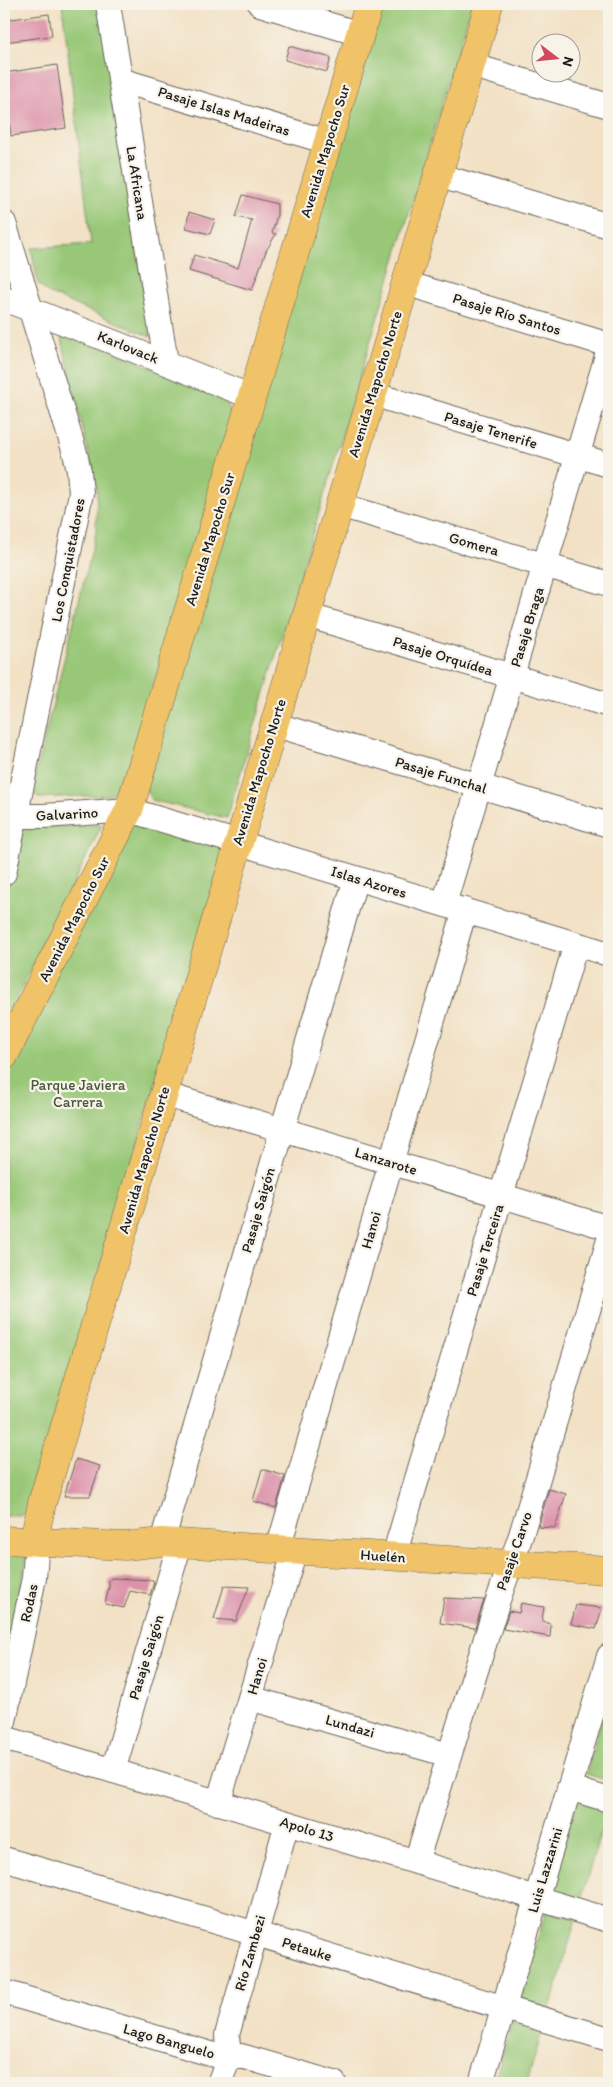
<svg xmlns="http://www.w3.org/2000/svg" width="613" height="2087" font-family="Itim,sans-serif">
	<rect width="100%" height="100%" fill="#f7f3e8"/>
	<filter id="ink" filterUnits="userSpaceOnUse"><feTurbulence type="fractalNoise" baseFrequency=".02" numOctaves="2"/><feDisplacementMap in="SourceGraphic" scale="10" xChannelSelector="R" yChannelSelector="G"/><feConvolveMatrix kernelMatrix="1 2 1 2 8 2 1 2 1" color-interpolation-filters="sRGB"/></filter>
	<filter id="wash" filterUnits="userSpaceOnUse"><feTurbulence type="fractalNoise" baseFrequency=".0096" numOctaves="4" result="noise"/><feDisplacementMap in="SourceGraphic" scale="20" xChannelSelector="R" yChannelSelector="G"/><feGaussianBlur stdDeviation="1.12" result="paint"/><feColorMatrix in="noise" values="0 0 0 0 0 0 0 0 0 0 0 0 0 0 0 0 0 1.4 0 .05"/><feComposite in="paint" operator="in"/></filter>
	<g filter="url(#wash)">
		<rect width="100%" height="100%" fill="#f2e1c5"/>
		<path fill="#98c877" stroke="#5a724a" d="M62,4H99L151,337L48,293L38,284L31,248L91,244Z
			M382,4H472L227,818L151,800L144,785Z
			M59,327L226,400L233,418L124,783L110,795L38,798L31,791L96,533L97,490Z
			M135,823L218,844L224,853L28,1512L19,1516H4V1076L129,830Z
			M102,825L4,1025V904L20,828Z
			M4,1545L29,1547L4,1669Z
			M609,1693V1781L586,1774Z
			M578,1795L609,1804L581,1899L551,1890Z
			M546,1911L576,1919L549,2013L519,2004Z
			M513,2019L543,2028L527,2083H494Z"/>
		<g id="blocks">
			<path fill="#dc92aa" d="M49,14L52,36L4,42V20Z
				M289,46L331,58L327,72L285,60Z
				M57,65L66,128L11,136L4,73Z
				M243,195L277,204V215L272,233L276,234L266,251L252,290L189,271L194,255L238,268L252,220L236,217Z
				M189,212L215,220L210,234L186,228Z
				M76,1459L100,1466L90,1496H64Z
				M262,1469L285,1476L276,1508L253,1501Z
				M549,1489L566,1494L555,1528L538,1527Z
				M112,1578L153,1580L154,1582L150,1595L130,1591L124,1608L105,1604L109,1587V1580Z
				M224,1586L249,1587L236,1621L214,1619Z
				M444,1598L484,1600L475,1628L440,1623Z
				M521,1603L544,1607L542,1620L551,1625L550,1637L503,1629L509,1611L519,1613Z
				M576,1605L602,1608L596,1629L571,1624Z"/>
		</g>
	</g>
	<g filter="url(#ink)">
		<use href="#blocks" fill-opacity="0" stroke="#676157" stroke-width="1"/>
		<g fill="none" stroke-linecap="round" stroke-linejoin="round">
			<defs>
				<path id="minor" d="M108,4L166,362
					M260,4L360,34
					M470,65L609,106
					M120,80L328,142
					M437,175L609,226
					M4,223L75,453L79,471L81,493L4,873
					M405,283L609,345
					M4,299L252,397
					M372,394L609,465
					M339,505L609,584
					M306,615L609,705
					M273,724L609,825
					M4,814L17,816H44L129,810L609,954
					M444,904L609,349
					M163,1094L609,1228
					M162,1542L356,878
					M278,1549L465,910
					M394,1556L576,944
					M250,1698L449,1755
					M4,1721L34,1578L37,1542
					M4,1738L609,1920
					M113,1771L180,1543
					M569,1788L609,1800
					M218,1803L295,1550
					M4,1859L609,2039
					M416,1862L498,1600L521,1535L609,1240
					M4,1992L214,2055L229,2058L241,2056L334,2083
					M219,2083L229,2058L227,2035L287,1823
					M481,2083L609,1656"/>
				<path id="major" d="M4,1056L129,810L369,4
					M4,1540L125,1546L162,1542L609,1570
					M37,1542V1526L42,1503L489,4"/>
			</defs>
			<use href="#minor" stroke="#676157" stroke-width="26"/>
			<use href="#major" stroke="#676157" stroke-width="29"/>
			<use href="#minor" stroke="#fff" stroke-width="24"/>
			<use href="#major" stroke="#f0c369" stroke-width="28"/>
		</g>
	</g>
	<g text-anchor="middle" stroke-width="4.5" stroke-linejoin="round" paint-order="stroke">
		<g font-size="15" fill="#1c1c1c" stroke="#f7f3e8">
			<text transform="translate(224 111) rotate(17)" y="5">Pasaje Islas Madeiras</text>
			<text transform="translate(325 151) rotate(-73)" y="5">Avenida Mapocho Sur</text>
			<text transform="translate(137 183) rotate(81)" y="5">La Africana</text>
			<text transform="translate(507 314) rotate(17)" y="5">Pasaje Río Santos</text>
			<text transform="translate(128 347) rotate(22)" y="5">Karlovack</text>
			<text transform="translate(375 384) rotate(-73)" y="5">Avenida Mapocho Norte</text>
			<text transform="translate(491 430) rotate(17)" y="5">Pasaje Tenerife</text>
			<text transform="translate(210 539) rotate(-73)" y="5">Avenida Mapocho Sur</text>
			<text transform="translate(474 544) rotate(16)" y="5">Gomera</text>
			<text transform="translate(68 560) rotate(-79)" y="5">Los Conquistadores</text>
			<text transform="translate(527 627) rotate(-73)" y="5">Pasaje Braga</text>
			<text transform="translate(443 656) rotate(17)" y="5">Pasaje Orquídea</text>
			<text transform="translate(259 772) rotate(-73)" y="5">Avenida Mapocho Norte</text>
			<text transform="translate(441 775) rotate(17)" y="5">Pasaje Funchal</text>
			<text transform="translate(67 814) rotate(-3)" y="5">Galvarino</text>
			<text transform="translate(369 882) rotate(17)" y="5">Islas Azores</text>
			<text transform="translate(74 919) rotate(-63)" y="5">Avenida Mapocho Sur</text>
			<text transform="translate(144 1160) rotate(-74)" y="5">Avenida Mapocho Norte</text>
			<text transform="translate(386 1161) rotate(17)" y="5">Lanzarote</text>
			<text transform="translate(258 1210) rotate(-74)" y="5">Pasaje Saigón</text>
			<text transform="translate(371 1230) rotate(-74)" y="5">Hanoi</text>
			<text transform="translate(485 1250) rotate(-73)" y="5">Pasaje Terceira</text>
			<text transform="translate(514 1551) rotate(-71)" y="5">Pasaje Carvo</text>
			<text transform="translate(383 1556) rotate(4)" y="5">Huelén</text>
			<text transform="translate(29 1603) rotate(-78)" y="5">Rodas</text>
			<text transform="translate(146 1657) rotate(-73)" y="5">Pasaje Saigón</text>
			<text transform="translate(257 1676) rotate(-73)" y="5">Hanoi</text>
			<text transform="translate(350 1726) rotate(16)" y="5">Lundazi</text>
			<text transform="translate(307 1829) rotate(17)" y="5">Apolo 13</text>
			<text transform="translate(545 1870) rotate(-73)" y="5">Luis Lazzarini</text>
			<text transform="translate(307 1949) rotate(17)" y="5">Petauke</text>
			<text transform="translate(250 1953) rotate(-74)" y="5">Río Zambezi</text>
			<text transform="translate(169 2041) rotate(16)" y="5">Lago Banguelo</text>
		</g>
		<g font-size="15" fill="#47583c" stroke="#f7f3e8">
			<text x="78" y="1090">Parque Javiera<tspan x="78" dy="17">Carrera</tspan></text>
		</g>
	</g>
	<rect width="613" height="2087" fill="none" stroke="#f7f3e8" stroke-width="20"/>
	<g transform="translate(556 58) rotate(106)"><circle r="24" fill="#f7f3e8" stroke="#9f9d96"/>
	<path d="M0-4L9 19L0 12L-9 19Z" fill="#d1495b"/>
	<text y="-8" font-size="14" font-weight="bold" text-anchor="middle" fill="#1c1c1c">N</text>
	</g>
</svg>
